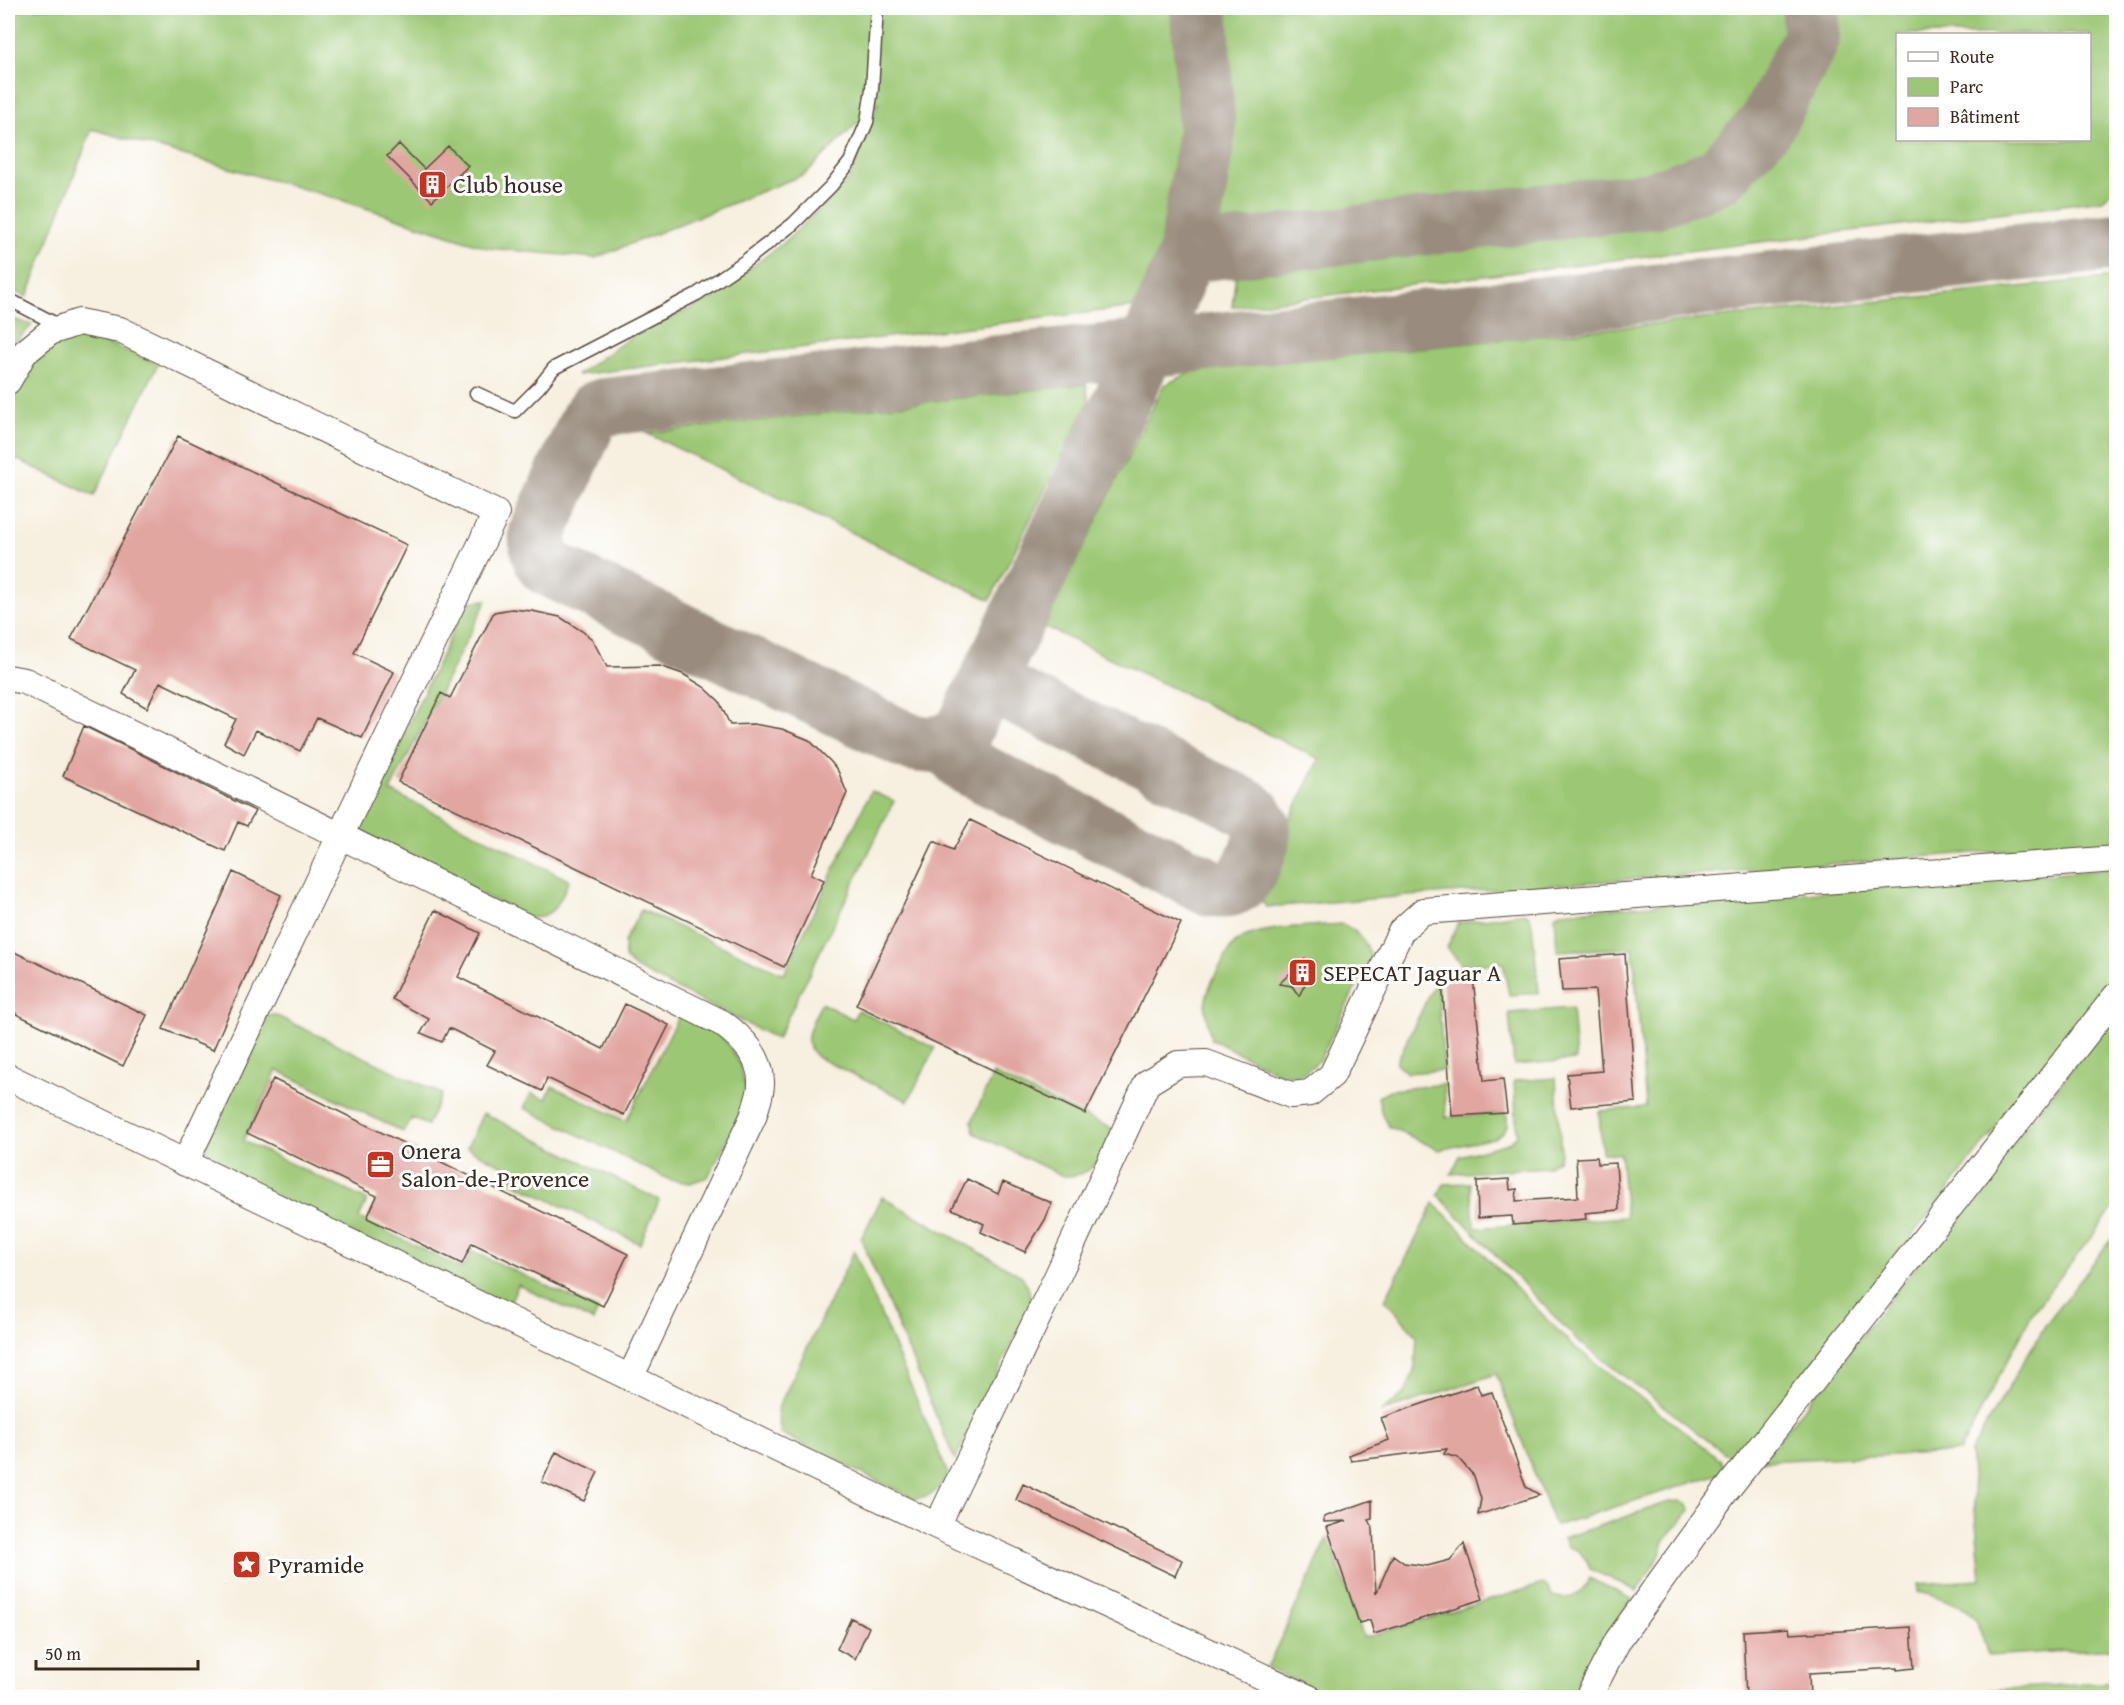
<svg xmlns="http://www.w3.org/2000/svg" width="2124" height="1705" font-family="'Gentium Book Plus',serif">
	<rect width="100%" height="100%" fill="#fff"/>
	<filter id="ink" filterUnits="userSpaceOnUse"><feTurbulence type="fractalNoise" baseFrequency=".0167" numOctaves="2"/><feDisplacementMap in="SourceGraphic" scale="12" xChannelSelector="R" yChannelSelector="G"/><feConvolveMatrix kernelMatrix="1 2 1 2 8 2 1 2 1" color-interpolation-filters="sRGB"/></filter>
	<filter id="wash" filterUnits="userSpaceOnUse"><feTurbulence type="fractalNoise" baseFrequency=".008" numOctaves="4" result="noise"/><feDisplacementMap in="SourceGraphic" scale="24" xChannelSelector="R" yChannelSelector="G"/><feGaussianBlur stdDeviation="1.35" result="paint"/><feColorMatrix in="noise" values="0 0 0 0 0 0 0 0 0 0 0 0 0 0 0 0 0 1.4 0 .05"/><feComposite in="paint" operator="in"/></filter>
	<g filter="url(#wash)">
		<rect width="100%" height="100%" fill="#f7efdf"/>
		<path fill="#9cc875" stroke="#6c794a" stroke-width="1.5" fill-rule="evenodd" d="M8,8H2116V187L2103,200L1232,307L1237,264L1158,256L1134,307L577,375L638,332L706,302L787,240L849,180L879,102L805,174L595,258L488,248L335,198L92,129L27,297L8,289ZM1898,34H2090V140H1898Z
			M2116,277V842L1266,907L1254,889L1320,759L1043,626L1055,604L1164,385L1194,371Z
			M8,317L32,325L8,350Z
			M83,333L158,364L94,496L8,455V407L27,368L60,336Z
			M1086,384L1089,401L990,600L646,433Z
			M487,600L390,791L569,880C560,901 555,918 529,918L364,835L358,829L467,602Z
			M871,791L894,801L777,1039L635,968L625,958L624,942L641,910L784,974Z
			M2116,869V974L1736,1462L1577,1340L1438,1195L1444,1184L1470,1183L1475,1228L1626,1217L1620,1154L1602,1153L1599,1111L1646,1107L1633,948L1557,951L1555,915L1560,912Z
			M1524,913L1529,916L1532,924L1539,993L1509,995L1503,963L1462,965L1447,948L1458,923Z
			M1342,924C1359,932 1366,940 1371,957L1320,1059C1309,1071 1299,1077 1282,1075L1211,1039C1203,1006 1202,998 1219,968C1224,961 1228,951 1234,944C1250,926 1317,926 1342,924Z
			M1437,979L1444,1070L1407,1073L1396,1063Z
			M821,1003L853,1019L858,1010L935,1048L908,1101L817,1057C798,1040 813,1023 821,1003Z
			M1572,1008L1576,1060L1514,1065L1509,1013Z
			M681,1012L709,1026L728,1044L740,1065L745,1086V1104L708,1177L690,1183L670,1180L524,1108L531,1093L546,1099L552,1086L626,1121Z
			M2116,1013V1205L2033,1312L1959,1452L1762,1461Z
			M264,1015H275L442,1094L427,1125L412,1118L403,1132L277,1070L243,1141L367,1200L359,1218L462,1269L472,1251L598,1310L593,1321L518,1285L507,1309L214,1168L207,1156L205,1141Z
			M993,1074L1115,1130C1099,1156 1097,1177 1063,1176L974,1133L972,1121Z
			M1556,1078L1561,1153L1558,1160L1547,1167L1451,1174L1460,1156L1508,1143L1517,1135L1514,1081Z
			M1444,1084L1446,1117L1507,1113V1126L1503,1132L1494,1138L1439,1150L1388,1126L1382,1115L1378,1097L1392,1090Z
			M483,1113L659,1200L640,1244L512,1182L507,1168L467,1148Z
			M882,1197L1022,1276L1029,1290L1031,1304L955,1460L861,1239Z
			M1434,1203L1572,1345L1720,1459L1725,1472L1555,1526L1496,1374L1381,1412L1406,1392L1415,1367L1417,1336L1385,1300Z
			M2116,1233V1648L1988,1656C1984,1643 1980,1625 1971,1615C1959,1601 1935,1597 1918,1592V1584L1981,1580L1970,1452L2046,1324Z
			M854,1251L948,1474C939,1491 933,1496 914,1499L781,1434L777,1410Z
			M1681,1501L1688,1504L1690,1510L1664,1541L1660,1555L1637,1591L1590,1569L1586,1560L1579,1551L1568,1547L1563,1538L1669,1502Z
			M1328,1538L1364,1638L1543,1584L1549,1588L1552,1596C1569,1601 1584,1596 1589,1578L1632,1599L1578,1697H1327L1267,1668Z
			M2116,1681V1697H1981L1980,1691Z"/>
		<g fill="none" stroke-linecap="round" stroke-linejoin="round">
			<path stroke="#998c7e" stroke-width="58" d="M1199,8L1207,132L1187,254L1147,348L963,732C943,747 930,747 907,741L547,567C538,555 537,547 538,532L589,419L596,410L604,407L1147,348L1173,346L2116,242
				M1187,254L1653,200L1718,176L1766,125L1811,39V8
				M963,732C956,747 953,756 967,766L1210,887C1236,894 1246,880 1255,858C1264,837 1267,824 1248,808L1005,691L996,683L993,671"/>
		</g>
		<g id="blocks">
			<path fill="#e2a6a1" d="M399,144L424,169L448,146L468,166L432,201L387,156Z
				M178,436L407,545L354,653L394,672L362,738L317,718L300,751L256,730L244,754L224,743L236,719L160,682L147,708L123,694L135,670L71,639Z
				M512,609L532,611L560,617L582,631L592,639L607,667L660,666L683,674L704,687L719,701L730,725L753,724L782,729L809,740L831,762L838,771L847,793L811,874L824,880L784,967L398,782L441,693L450,698L494,612Z
				M84,726L255,811L247,826L238,822L225,851L63,776Z
				M970,820L1181,923L1085,1114L856,1005L934,841L953,850Z
				M233,872L281,895L213,1050L163,1029Z
				M435,910L480,933L458,977L603,1049L625,1004L669,1025L624,1115L547,1078L542,1091L487,1065L495,1051L449,1028L442,1042L421,1033L429,1019L392,999Z
				M8,949L147,1015L123,1066L8,1010Z
				M1625,954L1636,1102L1571,1107L1567,1074L1602,1071L1595,990L1562,991L1559,959Z
				M1305,959L1309,976L1299,996L1292,986L1279,984Z
				M1473,978L1484,1081L1503,1079L1507,1113L1452,1116L1442,981Z
				M273,1079L628,1254L603,1306L472,1243L462,1264L367,1218L377,1196L247,1133Z
				M1597,1157L1598,1164L1616,1163L1619,1210L1585,1213L1586,1219L1513,1225L1512,1216L1478,1218L1477,1181L1509,1179L1510,1190L1517,1189L1516,1201L1578,1197L1576,1158Z
				M967,1179L998,1194L1003,1182L1052,1203L1045,1220L1025,1252L981,1232L984,1224L952,1209Z
				M1477,1385L1481,1395L1492,1392L1526,1487L1540,1495L1478,1515L1481,1499L1474,1476L1458,1458L1444,1454L1447,1449L1351,1461L1349,1455L1389,1440L1381,1418Z
				M556,1452L598,1472L584,1501L542,1482Z
				M1023,1484L1182,1560L1175,1576L1016,1500Z
				M1372,1500V1519L1368,1520L1373,1529L1376,1594L1393,1555L1404,1563L1427,1566L1450,1560L1464,1544L1483,1599L1374,1634L1370,1620L1359,1623L1327,1527L1347,1521L1324,1522V1517Z
				M851,1618L869,1627L855,1659L837,1649Z
				M1911,1627L1914,1668L1897,1670V1668L1809,1673L1810,1698H1746L1743,1631L1789,1628L1790,1634Z"/>
		</g>
	</g>
	<g filter="url(#ink)">
		<use href="#blocks" fill-opacity="0" stroke="#57483b" stroke-width="1.5"/>
		<g fill="none" stroke-linecap="round" stroke-linejoin="round">
			<defs>
				<path id="lane" d="M8,299L60,326
					M476,393L515,411L539,387L554,368L697,294L744,262L793,224L831,186L850,162L867,122L872,89L877,8"/>
				<path id="street" d="M8,381L24,353L50,332L79,322L120,330L496,513L340,836L185,1163
					M8,678L25,681L722,1023C742,1038 762,1057 761,1084C761,1095 756,1106 753,1117L630,1378
					M8,1077L937,1526L1309,1698
					M937,1526L1058,1275L1147,1083L1178,1064L1206,1063L1291,1095L1310,1093L1332,1075L1401,931L1423,911L2116,859
					M1588,1698L1618,1640L1725,1492L2116,996"/>
			</defs>
			<use href="#lane" stroke="#57483b" stroke-width="15"/>
			<use href="#street" stroke="#57483b" stroke-width="28"/>
			<use href="#lane" stroke="#fff" stroke-width="12"/>
			<use href="#street" stroke="#fff" stroke-width="26"/>
		</g>
	</g>
	<defs>
		<symbol id="building-square" viewBox="-11 -11 22 22"><rect x="-9" y="-9" width="18" height="18" rx="4" fill="#c8321e" stroke="#fff"/><path d="M-4-6H4V6H1V3H-1V6H-4ZM-2.5-4.3h1.7v1.8h-1.7ZM.8-4.3h1.7v1.8H.8ZM-2.5-1h1.7V.8h-1.7ZM.8-1h1.7V.8H.8Z" fill="#fff"/></symbol>
		<symbol id="office-square" viewBox="-11 -11 22 22"><rect x="-9" y="-9" width="18" height="18" rx="4" fill="#c8321e" stroke="#fff"/><path d="M-6-3h4V-5.5h4V-3h4V5H-6ZM-1-4.5V-3h2v-1.5ZM-6 0V1H6V0Z" fill="#fff"/></symbol>
		<symbol id="sight-square" viewBox="-11 -11 22 22"><rect x="-9" y="-9" width="18" height="18" rx="4" fill="#c8321e" stroke="#fff"/><path d="M0-6L1.8-2.2L6-1.7L2.9 1.2L3.7 5.4L0 3.3L-3.7 5.4L-2.9 1.2L-6-1.7L-1.8-2.2Z" fill="#fff"/></symbol>
	</defs>
	<g fill-rule="evenodd">
		<use href="#building-square" x="416" y="168" width="33" height="33"/>
		<use href="#building-square" x="1286" y="956" width="33" height="33"/>
		<use href="#office-square" x="364" y="1148" width="33" height="33"/>
		<use href="#sight-square" x="230" y="1548" width="33" height="33"/>
	</g>
	<g text-anchor="middle" stroke-width="6" stroke-linejoin="round" paint-order="stroke">
		<g font-size="24" fill="#3b2a1e" stroke="#fff" text-anchor="start">
			<text x="453" y="193">Club house</text>
			<text x="1323" y="981">SEPECAT Jaguar A</text>
			<text x="401" y="1159">Onera<tspan x="401" dy="28">Salon-de-Provence</tspan></text>
			<text x="268" y="1573">Pyramide</text>
		</g>
	</g>
	<rect width="2124" height="1705" fill="none" stroke="#fff" stroke-width="30"/>
	<rect x="1896" y="33" width="195" height="108" fill="#ffffff" stroke="#b1aaa5" stroke-width="1.5"/>
	<rect x="1908" y="52" width="30" height="9" fill="#ffffff" stroke="#b1aaa5" stroke-width="1.5"/>
	<text x="1950" y="63" font-size="18" fill="#3b2a1e">Route</text>
	<rect x="1908" y="78" width="30" height="18" fill="#9cc875" stroke="#b1aaa5" stroke-width="1.5"/>
	<text x="1950" y="93" font-size="18" fill="#3b2a1e">Parc</text>
	<rect x="1908" y="108" width="30" height="18" fill="#e2a6a1" stroke="#b1aaa5" stroke-width="1.5"/>
	<text x="1950" y="123" font-size="18" fill="#3b2a1e">Bâtiment</text>
	<path d="M36 1660v9h162v-9" fill="none" stroke="#3b2a1e" stroke-width="3"/>
	<text x="45" y="1660" font-size="18" fill="#3b2a1e" stroke="#ffffff" stroke-width="4.5" paint-order="stroke">50 m</text>
</svg>
